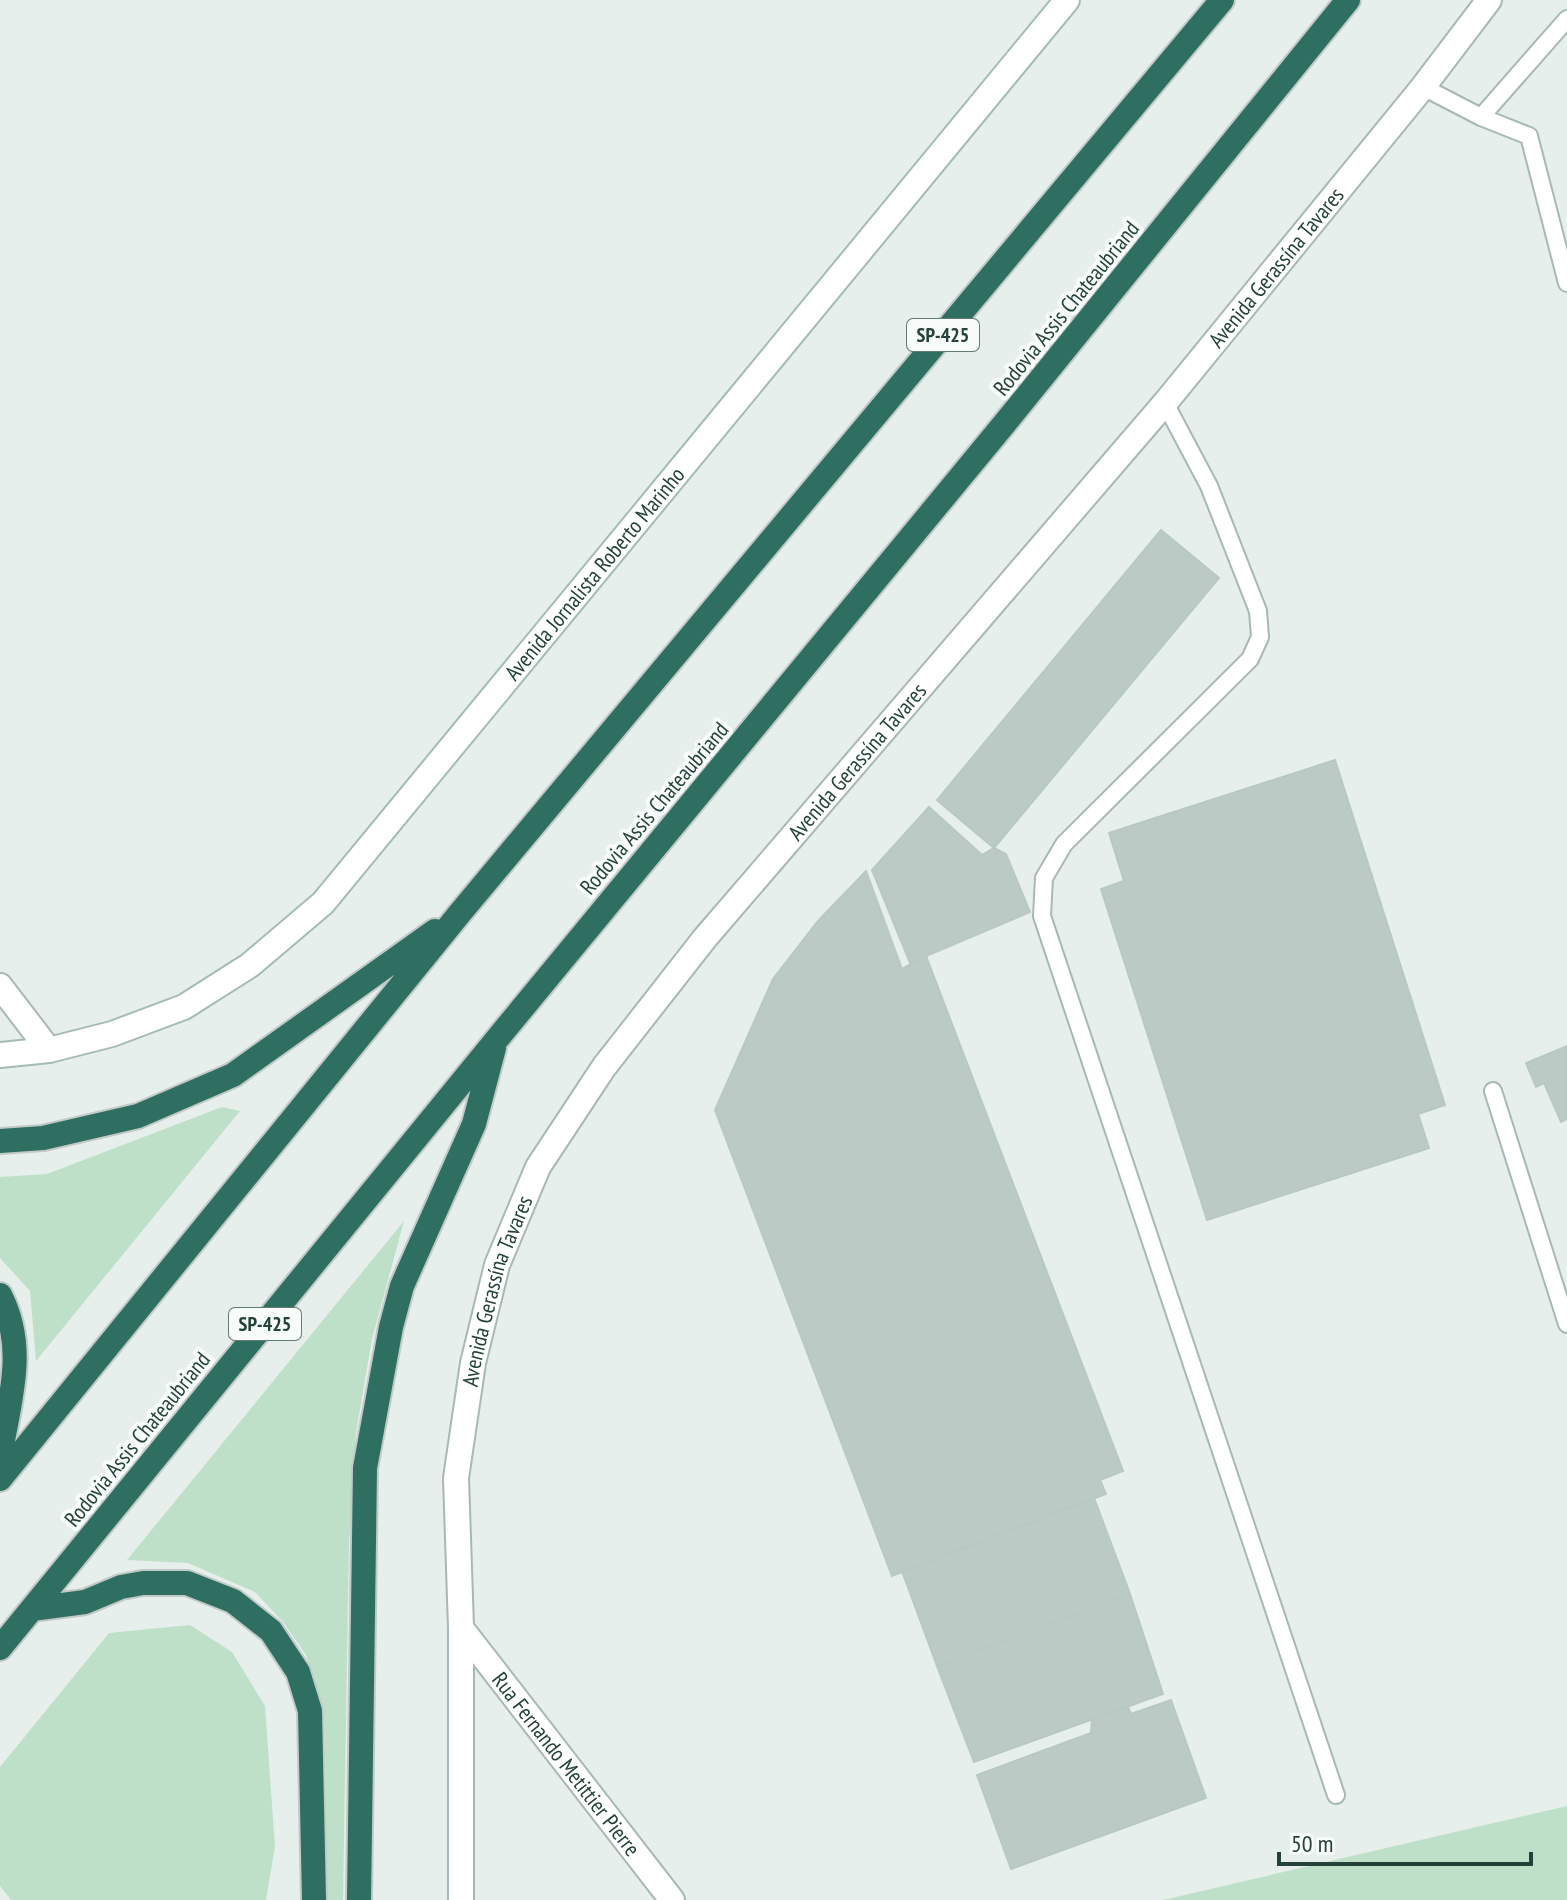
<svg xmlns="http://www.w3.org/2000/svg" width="1567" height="1900" font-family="'PT Sans Narrow',sans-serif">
	<rect width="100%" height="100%" fill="#e6efeb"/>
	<path fill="#bfe0c8" d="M222,1107L240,1111L36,1361L30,1291L0,1258V1177L47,1174Z
		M404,1221L372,1339L356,1433L349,1543L343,1900H323L326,1798L324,1710L306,1655L283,1622L255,1592L188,1563L127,1560Z
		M190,1625L232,1652L265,1706L275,1847L266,1900H11L0,1886V1767L109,1633Z
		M1567,1806V1900H1163Z"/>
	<path fill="#bbcac4" stroke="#b8c9c2" stroke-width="2" d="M1161,530L1219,578L994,848L937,800Z
		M1335,760L1445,1105L1418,1114L1429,1148L1207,1220L1101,889L1124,881L1109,833Z
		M929,807L982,855L994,848L1006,854L1030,912L910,963L872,870Z
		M866,871L902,969L926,956L1123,1471L1100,1480L1106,1494L892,1576L715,1110L773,979L818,921Z
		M1567,1046V1119L1561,1122L1544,1083L1536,1087L1526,1063Z
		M1094,1498L1130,1594L937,1666L902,1571Z
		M1130,1594L1163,1694L974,1762L937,1666Z
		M1171,1700L1206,1798L1011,1869L977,1775L1091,1733L1092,1720L1128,1707L1131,1714Z"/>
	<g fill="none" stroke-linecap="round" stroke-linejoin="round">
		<defs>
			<path id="lane" d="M1567,19L1481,117L1529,136L1567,283
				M1423,87L1481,117
				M1165,403L1209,486L1258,611L1260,637L1250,659L1064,844L1044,878L1042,916L1336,1795
				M1493,1091L1567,1324"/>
			<g id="street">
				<path d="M0,986L49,1050"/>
				<path id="s1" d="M461,1628L672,1900"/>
				<path id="s2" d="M461,1900V1628L456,1478L473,1363L497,1265L538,1167L604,1067L705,938L1165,403L1423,87L1489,0"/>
			</g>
			<g id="secondary">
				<path id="s3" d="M0,1055L49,1050L112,1034L184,1007L250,965L323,903L1067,0"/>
			</g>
			<path id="highway" d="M0,1141L43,1138L138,1116L233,1075L435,931
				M0,1295C28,1349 9,1401 0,1457
				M0,1479L460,913L1222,0
				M32,1609L85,1602L121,1587L143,1583H187L233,1601L271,1631L298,1672L310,1711L314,1900
				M0,1648L497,1039L1005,423L1348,0
				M359,1900L365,1468L391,1327L402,1286L474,1124L494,1048"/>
		</defs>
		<use href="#lane" stroke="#a8b8b2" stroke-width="20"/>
		<use href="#street" stroke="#a8b8b2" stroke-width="28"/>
		<use href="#secondary" stroke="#a4bbb3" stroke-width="28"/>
		<use href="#highway" stroke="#c2cac8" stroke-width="28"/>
		<use href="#lane" stroke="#fff" stroke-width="16"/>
		<use href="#street" stroke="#fff" stroke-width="24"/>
		<use href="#secondary" stroke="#fff" stroke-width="24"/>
		<use href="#highway" stroke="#2f6f62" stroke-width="24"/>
	</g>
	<g text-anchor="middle" stroke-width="8" stroke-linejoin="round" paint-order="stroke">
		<g fill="#f7fbf9" stroke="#637a73" stroke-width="2">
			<rect x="907" y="319" width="72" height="32" rx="6"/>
			<rect x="229" y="1308" width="72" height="32" rx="6"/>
		</g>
		<g font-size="20" font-weight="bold" fill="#24423a">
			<text x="943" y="342">SP-425</text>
			<text x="265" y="1331">SP-425</text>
		</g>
		<g font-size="22" fill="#24423a" stroke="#f7fbf9">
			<text dy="8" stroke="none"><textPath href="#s2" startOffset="1910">Avenida Gerassína Tavares</textPath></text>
			<text transform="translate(1066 308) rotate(-51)" y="8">Rodovia Assis Chateaubriand</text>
			<text dy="8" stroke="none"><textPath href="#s3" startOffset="792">Avenida Jornalista Roberto Marinho</textPath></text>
			<text dy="8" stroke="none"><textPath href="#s2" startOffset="1262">Avenida Gerassína Tavares</textPath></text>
			<text transform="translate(654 808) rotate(-50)" y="8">Rodovia Assis Chateaubriand</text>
			<text dy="8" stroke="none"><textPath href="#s2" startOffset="614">Avenida Gerassína Tavares</textPath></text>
			<text transform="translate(137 1439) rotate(-51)" y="8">Rodovia Assis Chateaubriand</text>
			<text dy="8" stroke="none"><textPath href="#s1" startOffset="172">Rua Fernando Metittier Pierre</textPath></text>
		</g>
	</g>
	<path d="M1279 1852v12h252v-12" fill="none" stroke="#24423a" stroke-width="4"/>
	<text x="1291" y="1852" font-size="24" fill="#24423a" stroke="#f7fbf9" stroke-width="6" paint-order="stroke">50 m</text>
</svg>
